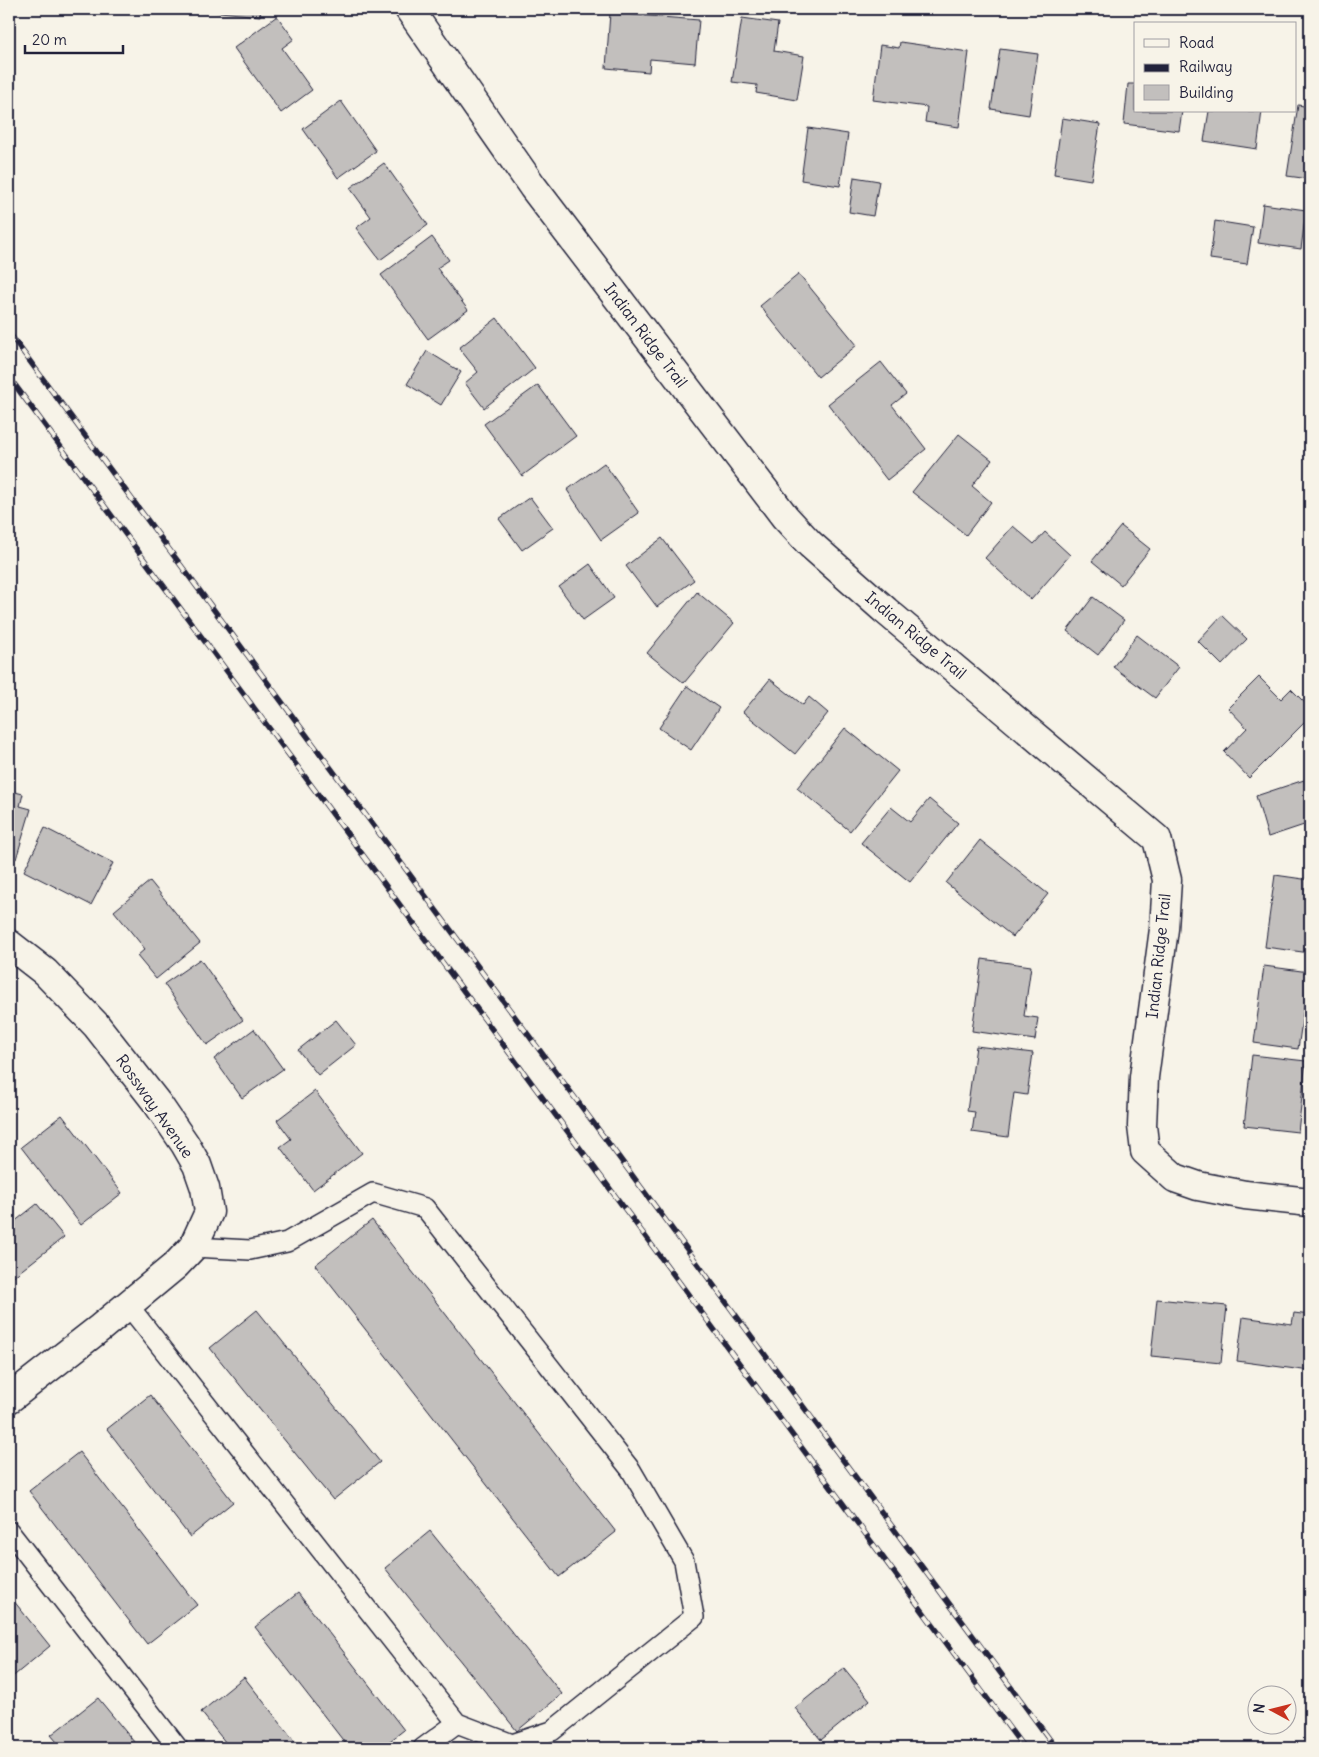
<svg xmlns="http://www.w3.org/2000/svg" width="1319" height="1757" font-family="Delius,sans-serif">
	<rect width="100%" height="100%" fill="#f7f3e8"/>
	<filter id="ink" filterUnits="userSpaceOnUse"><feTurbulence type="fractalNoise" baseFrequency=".02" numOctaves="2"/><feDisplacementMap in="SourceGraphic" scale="10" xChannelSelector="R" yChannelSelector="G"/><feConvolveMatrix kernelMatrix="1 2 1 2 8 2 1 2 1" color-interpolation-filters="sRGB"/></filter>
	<g filter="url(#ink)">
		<path fill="#c2bfbd" stroke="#22223b" d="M190,9H261L260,16Z
			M610,13L699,20L695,63L650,59L649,72L606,68Z
			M277,16L294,39L282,48L312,90L281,113L234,48Z
			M742,18L778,23L774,51L804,56L797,100L756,93L757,85L732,82Z
			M900,42L969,52L959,127L925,122L927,107L873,100L880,45L899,48Z
			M1000,49L1038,54L1029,115L991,109Z
			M1128,84H1135V111H1182L1179,131L1124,124Z
			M341,101L376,151L338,178L303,129Z
			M1298,105L1310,107V179L1287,176Z
			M1209,111H1262L1257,149L1204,141Z
			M1062,118L1100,124L1091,180L1054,174Z
			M808,128L848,134L840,186L801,180Z
			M384,163L428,225L380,260L356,228L371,217L350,188Z
			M854,177L879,181L873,216L849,212Z
			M1263,204L1306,210L1301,249L1258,243Z
			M1215,221L1253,227L1247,264L1210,259Z
			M432,237L449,260L437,268L468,310L428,339L381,275Z
			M799,274L857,345L818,377L760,306Z
			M497,318L535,368L484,408L465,383L478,372L459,348Z
			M427,351L461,372L441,405L407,384Z
			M881,362L906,394L892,405L926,449L887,480L828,404Z
			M538,385L576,436L522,476L484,424Z
			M959,434L992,460L972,486L991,502L966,535L912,492Z
			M604,463L639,513L601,540L567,490Z
			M530,497L553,528L522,550L499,519Z
			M1013,526L1034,544L1045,532L1070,555L1031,600L985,558Z
			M1121,526L1150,549L1121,585L1092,561Z
			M662,538L694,580L657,607L626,566Z
			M590,564L614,598L583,620L559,587Z
			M697,592L734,623L684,683L647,653Z
			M1093,597L1124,620L1098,655L1067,631Z
			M1222,615L1247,639L1222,665L1198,641Z
			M1137,635L1179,667L1155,698L1113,667Z
			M1259,677L1281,699L1291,689L1310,708V717L1249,778L1224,752L1247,728L1228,708Z
			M770,679L803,705L809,697L828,713L795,754L743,712Z
			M687,686L719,708L691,750L659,728Z
			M845,728L898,771L850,831L797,788Z
			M1304,780L1307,788L1310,787V823L1268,837L1256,796Z
			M9,781L13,782L11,791L23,794L20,806L31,809L16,859L9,857Z
			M929,799L958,823L910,882L861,843L891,807L910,822Z
			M45,828L113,863L91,905L24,871Z
			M980,840L1048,894L1013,937L946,883Z
			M1275,875L1310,880V953L1265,947Z
			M150,881L200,943L156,979L137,956L145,949L114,911Z
			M200,959L243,1020L207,1045L164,984Z
			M982,959L1031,966L1024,1016L1038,1018L1035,1040L972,1031Z
			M1264,966L1309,972L1298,1049L1254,1043Z
			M336,1020L356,1045L318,1075L298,1050Z
			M254,1029L283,1069L242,1098L214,1059Z
			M976,1046L1033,1053L1027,1095L1014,1093L1008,1137L972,1132L975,1112L967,1111Z
			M1252,1055L1306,1061L1298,1132L1244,1126Z
			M315,1091L362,1153L313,1190L280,1147L291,1139L277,1120Z
			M62,1115L122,1193L81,1225L21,1147Z
			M37,1204L64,1237L9,1280V1226Z
			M372,1220L616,1532L559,1577L315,1265Z
			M1157,1299L1227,1306L1221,1363L1151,1356Z
			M257,1310L380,1462L333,1500L210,1348Z
			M1294,1313L1310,1315V1371L1237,1361L1243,1317L1292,1324Z
			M150,1395L233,1502L190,1537L107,1429Z
			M79,1452L197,1605L147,1644L29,1491Z
			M430,1531L562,1694L517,1731L385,1568Z
			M298,1593L404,1730L381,1748H349L255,1627Z
			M9,1595L50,1646L10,1679L9,1676Z
			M844,1668L870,1700L821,1740L795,1708Z
			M244,1677L300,1748H230L201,1712Z
			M98,1698L139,1748H62L51,1735Z"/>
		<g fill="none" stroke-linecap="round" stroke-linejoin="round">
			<defs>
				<path id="service" d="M193,1247L250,1250L287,1242L373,1193L425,1208L631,1470L684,1561L694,1617L552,1731L512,1744L457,1723
					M128,1305L457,1723L423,1748
					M9,1531L178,1748"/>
				<path id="minor" d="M409,9L533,187L785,517L810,544L886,611L1157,839L1167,880L1164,929L1144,1077L1142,1126L1145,1151L1175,1178L1198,1186L1245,1195L1310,1202
					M9,944L45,972L96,1025L157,1103L185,1144L197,1165L205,1188L209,1212L193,1247L176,1265L100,1328L9,1399"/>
			</defs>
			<use href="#service" stroke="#22223b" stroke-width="22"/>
			<use href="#minor" stroke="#22223b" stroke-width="31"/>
			<use href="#service" stroke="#f7f3e8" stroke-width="19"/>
			<use href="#minor" stroke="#f7f3e8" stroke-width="28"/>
			<defs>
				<path id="rail" d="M9,333L1056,1748
					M9,377L1024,1748"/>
			</defs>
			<use href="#rail" stroke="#22223b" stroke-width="5.5"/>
			<use href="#rail" stroke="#f7f3e8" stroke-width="4" stroke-dasharray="11" stroke-linecap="butt"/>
		</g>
	</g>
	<g text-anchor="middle" stroke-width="4.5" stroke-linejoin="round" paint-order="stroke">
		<g font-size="16" fill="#22223b" stroke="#f7f3e8">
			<text transform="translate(646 335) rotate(53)" y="6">Indian Ridge Trail</text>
			<text transform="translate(916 635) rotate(40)" y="6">Indian Ridge Trail</text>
			<text transform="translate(1158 956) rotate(-84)" y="6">Indian Ridge Trail</text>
			<text transform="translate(155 1106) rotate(55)" y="6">Rossway Avenue</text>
		</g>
	</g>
	<rect width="1319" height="1757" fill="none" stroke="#f7f3e8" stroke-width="30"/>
	<rect x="15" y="15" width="1289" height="1727" fill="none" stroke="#22223b" stroke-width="2" filter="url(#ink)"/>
	<rect x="1134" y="22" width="162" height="90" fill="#f7f3e8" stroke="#a29fa3"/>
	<rect x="1144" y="39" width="25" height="8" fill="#f7f3e8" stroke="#a29fa3"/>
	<text x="1179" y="48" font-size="15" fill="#22223b">Road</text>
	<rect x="1144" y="64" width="25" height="8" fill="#22223b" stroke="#a29fa3"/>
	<text x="1179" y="72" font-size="15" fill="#22223b">Railway</text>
	<rect x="1144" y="85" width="25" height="15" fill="#c2bfbd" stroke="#a29fa3"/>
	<text x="1179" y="98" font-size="15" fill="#22223b">Building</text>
	<g transform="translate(1272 1710) rotate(277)"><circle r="24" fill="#f7f3e8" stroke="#a29fa3"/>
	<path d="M0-4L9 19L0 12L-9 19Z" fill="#c8321e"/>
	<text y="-8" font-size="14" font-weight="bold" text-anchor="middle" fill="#22223b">N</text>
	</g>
	<path d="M25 45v8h98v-8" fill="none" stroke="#22223b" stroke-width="2.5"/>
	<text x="32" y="45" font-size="15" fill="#22223b" stroke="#f7f3e8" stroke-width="4" paint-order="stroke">20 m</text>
</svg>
